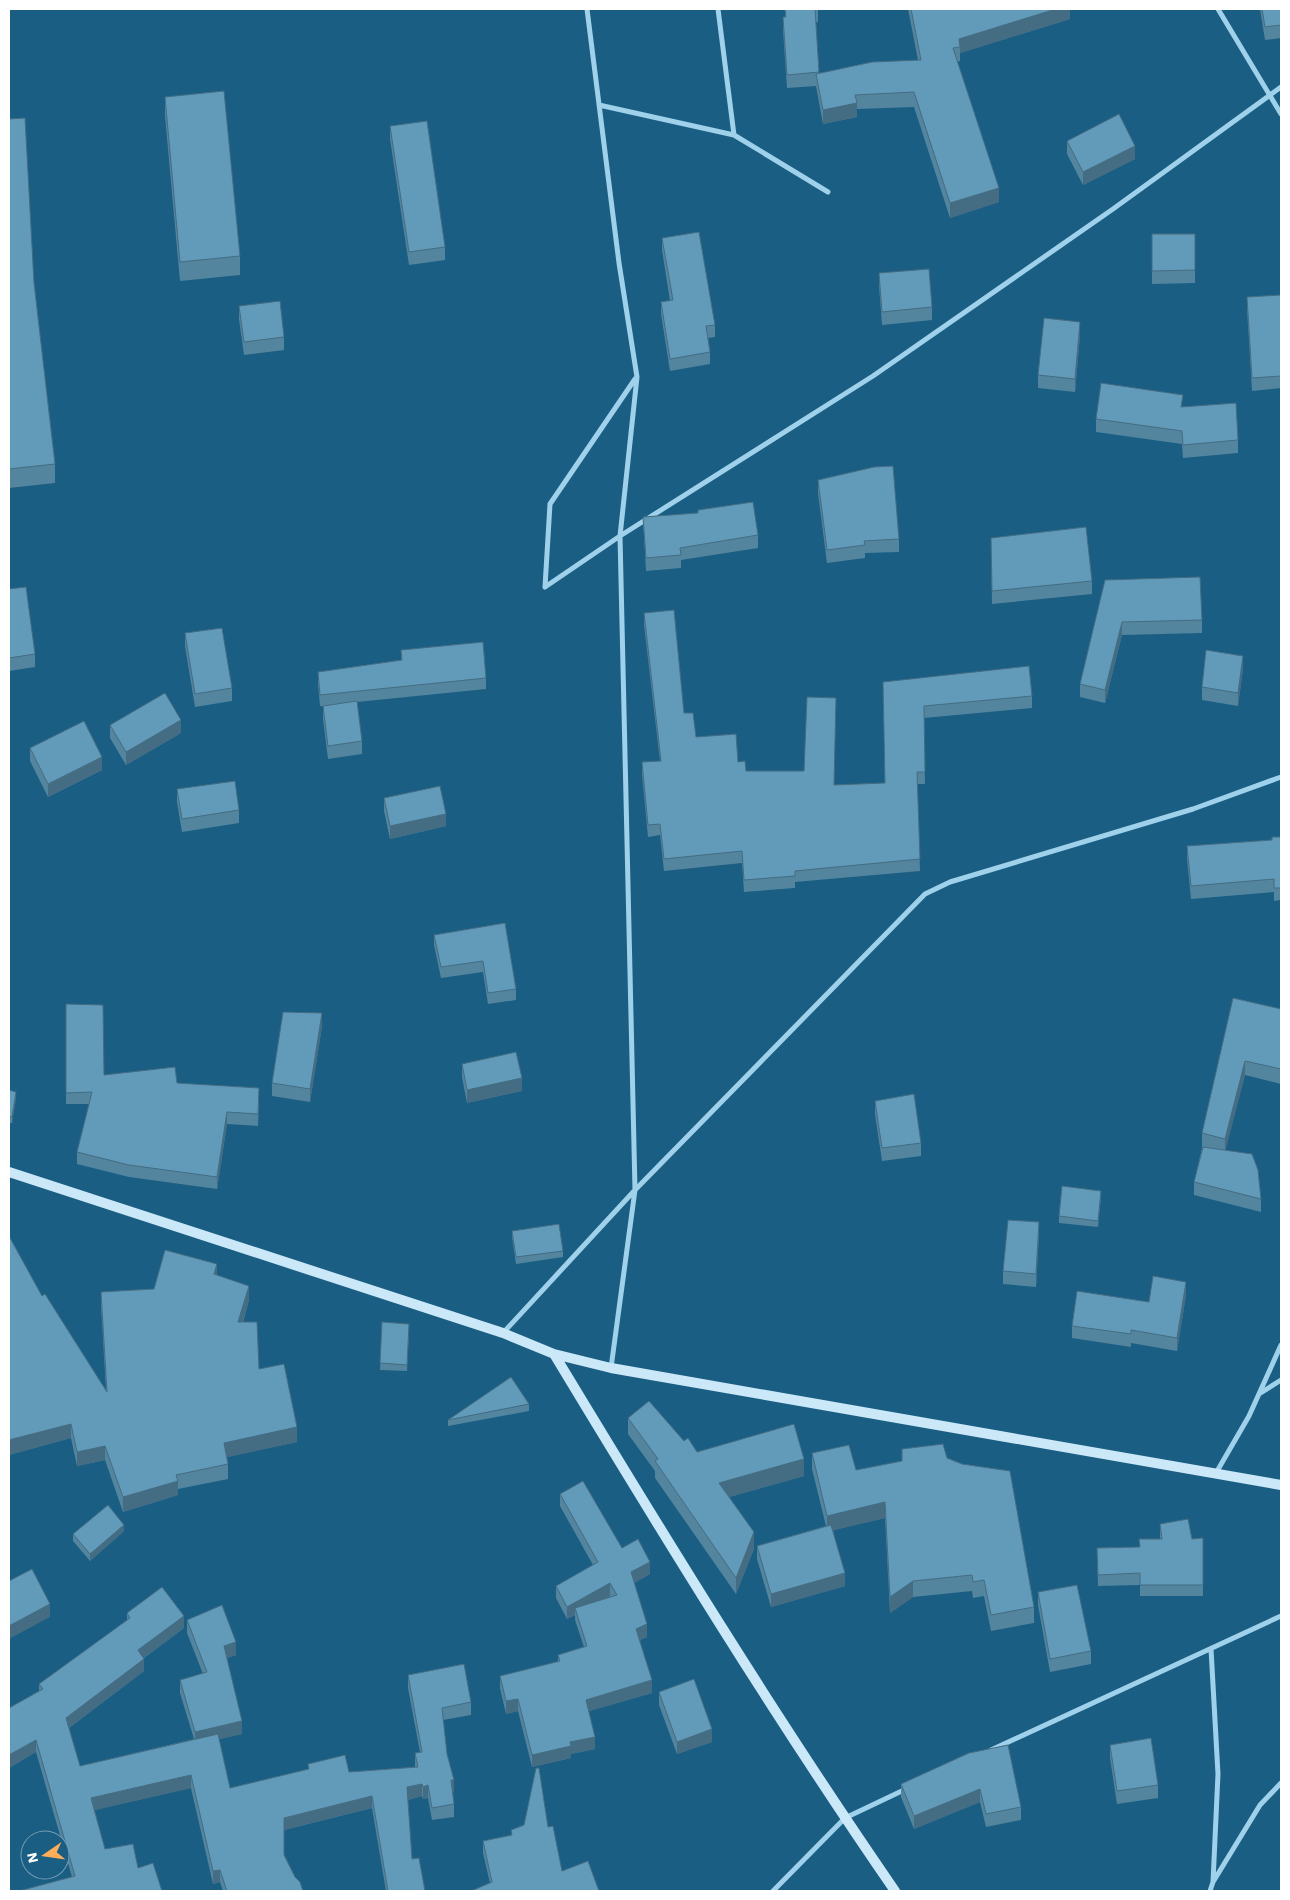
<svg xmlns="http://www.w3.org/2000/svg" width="1290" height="1900" font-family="'Work Sans',sans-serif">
	<rect width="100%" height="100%" fill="#1a5e83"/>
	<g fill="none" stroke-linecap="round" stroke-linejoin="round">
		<path stroke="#9fd1eb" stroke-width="5" d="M587,9L619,263L637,377L620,536L635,1190L611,1368
			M718,9L734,135
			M1218,9L1281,114
			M599,105L734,135L828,192
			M545,587L620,536L873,376L1113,209L1281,87
			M545,587L550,504L635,379
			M503,1333L635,1190L925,894L950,882L1193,809L1281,777
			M1259,1394L1281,1380
			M1216,1473L1249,1416L1281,1345
			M1211,1649L1218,1774L1213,1882
			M991,1750L1281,1616
			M773,1891L845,1818L906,1789
			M1210,1891L1213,1882L1260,1805L1281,1783"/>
		<path stroke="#cbe8f8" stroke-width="10" d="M9,1172L503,1333L554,1354L611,1368L1281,1485
			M554,1354C664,1536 775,1717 895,1891"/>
	</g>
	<path fill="#53859f" d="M785,9H818V22H816L819,73L918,60L908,9H1070V19L960,53V61L957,62L999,202L950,218L914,107L857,109V117L823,124L816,86L787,88L783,30V17H785Z
		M1260,9H1281V38L1265,40Z
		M165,97L240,256V275L180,281L165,116Z
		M9,119L34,283L55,464V483L9,488Z
		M390,126L445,247V260L409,265L390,139Z
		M1067,141L1135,159L1083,185L1067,154Z
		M1152,234H1195V283L1152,284Z
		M662,238L715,325V337L708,338L710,352V364L670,371L661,314V302L670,301L662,250Z
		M879,273L932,307V320L882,325L879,286Z
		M1281,295V388L1252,391L1247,309V297Z
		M239,306L284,337V350L244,355L239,319Z
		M1080,335L1075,392L1038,388V375Z
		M1183,407L1238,440V453L1183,458L1182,444L1096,432V419Z
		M818,480L899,539V552L865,553V558L827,563L818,493Z
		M698,510L758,535V548L681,560V568L646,571L643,517L698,513Z
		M991,538L1092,581V594L992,604Z
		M1105,580L1202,620V633L1122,635L1105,703L1080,697V684Z
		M9,589L35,654V667L9,671Z
		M644,613L684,713L696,737L738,762L746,771L834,785L885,783L883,682L1032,696V708L924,718L925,784H917L920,871L795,882V888L744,892L742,863L664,871L660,835L648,837L642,774V762L660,761L644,625Z
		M185,633L232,688V701L195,707L185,646Z
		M401,650L486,678V689L357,702L362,741V754L328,759L323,719V706H320L318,684V672L401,660Z
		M1243,669L1238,706L1202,700V687Z
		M110,725L181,733L126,765L110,738Z
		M30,748L102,770L48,797L30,761Z
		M177,789L239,810V823L182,832L177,802Z
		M384,798L446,826L390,839L384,811Z
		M1281,837V900L1274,901V892L1191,899L1187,859V846L1272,840Z
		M505,923L516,989V1000L488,1004L483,972L441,978L434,945V935Z
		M1233,998L1281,1009V1084L1245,1075L1225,1150L1261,1199V1212L1194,1195V1182L1202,1148V1133Z
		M66,1004L104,1075L177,1083L259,1100L258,1126L227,1124L217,1189L129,1177L77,1164V1152L89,1104H66Z
		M322,1026L310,1102L272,1096V1083Z
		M462,1064L522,1091L467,1103L462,1077Z
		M9,1090L16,1098L12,1123H9Z
		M875,1101L921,1143V1156L882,1161L875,1114Z
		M1101,1197L1098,1227L1059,1223V1216Z
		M9,1215L10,1223V1238L9,1237L42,1296L106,1390L101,1306V1292L154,1289L217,1275L249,1300L243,1322L259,1369L297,1442L226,1457L228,1464V1479L178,1489V1495L123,1512L105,1460L77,1466L71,1438L9,1455Z
		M512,1231L563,1251V1257L516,1264L512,1237Z
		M1039,1235L1036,1287L1003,1284V1271Z
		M1186,1295L1177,1351L1131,1343V1347L1072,1338V1326L1149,1302Z
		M382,1322L409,1330L407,1371L380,1370Z
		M529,1404V1411L448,1426V1420Z
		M628,1418L684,1441L697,1452L804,1476L729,1497L754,1549L736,1594L655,1478V1471L628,1434Z
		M812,1453L856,1470L947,1458L1034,1607V1623L991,1631L984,1596L973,1598L972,1591L913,1597L890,1613L885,1518L833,1530L845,1586L771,1607L757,1559V1546L826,1526L812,1469Z
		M560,1494L650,1574L634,1583L647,1637L640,1640L652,1693L589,1711L595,1749L571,1754V1758L532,1767L518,1711L506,1714L500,1688V1676L558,1662V1655L584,1647L575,1620V1615L567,1619L556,1598V1586L593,1565L560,1506Z
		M1160,1524L1192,1539L1203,1538V1596H1140V1585L1098,1586L1097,1548L1140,1547L1160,1539Z
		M124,1531L90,1561L73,1541V1534Z
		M1038,1592L1091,1651V1664L1050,1672L1038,1605Z
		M127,1613L184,1628L144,1658V1671L69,1728L80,1766L194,1739L180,1693V1680L203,1674L187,1633V1620L236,1655L227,1658L242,1734L219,1739L230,1788L308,1769V1764L349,1772L415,1767V1753L420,1752L408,1688V1675L471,1702V1715L443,1720L447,1754L454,1792L452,1793L454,1804V1817L432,1820L428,1798L423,1799L422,1796L408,1800L412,1859L425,1891H386L372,1808L284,1830V1855L295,1877L303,1891H223L220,1882L213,1884L191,1788L94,1810L105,1849L138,1868L162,1891L72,1877L36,1752L9,1768V1708L39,1691V1684L127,1620Z
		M659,1692L712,1742L677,1754L659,1705Z
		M1110,1745L1158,1785V1798L1117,1804L1110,1758Z
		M969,1753L1021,1807V1820L986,1827L980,1802L914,1829L901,1797V1784Z
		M548,1827L562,1871L490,1883L483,1853V1841L511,1835V1830Z"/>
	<path fill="#446c82" d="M1056,9H1070V19L960,53V47L959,39Z
		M857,103V117L823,124V110Z
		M1135,146V159L1083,185V172Z
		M999,188V202L950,218V203Z
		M1080,322V335L1075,392V379Z
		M1122,622V635L1105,703V690Z
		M1243,656V669L1238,706V693Z
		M181,720V733L126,765V752Z
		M102,757V770L48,797V784Z
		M446,814V826L390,839V826Z
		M322,1013V1026L310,1102V1089Z
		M1245,1061V1075L1225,1153V1139Z
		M522,1078V1091L467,1103V1090Z
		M16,1092V1098L12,1123V1117Z
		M227,1112V1124L217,1189V1177Z
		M1101,1191V1197L1098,1227V1221Z
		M1039,1222V1235L1036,1287V1274Z
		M217,1264V1279L214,1274Z
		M1186,1282V1295L1177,1351V1338Z
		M249,1286V1300L238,1336V1322Z
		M71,1424V1438L9,1455V1440Z
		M297,1427V1442L224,1458V1443Z
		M105,1446V1460L77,1466V1452Z
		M804,1459V1476L719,1500V1483Z
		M178,1481V1495L123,1512V1497Z
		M885,1502V1518L827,1532V1516Z
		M124,1525V1531L90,1561V1554Z
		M754,1532V1549L736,1594V1578Z
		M650,1562V1574L631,1585V1572Z
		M845,1573V1586L771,1607V1594Z
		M913,1581V1597L890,1613V1597Z
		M610,1583V1596L577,1614L575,1608V1615L567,1619V1607Z
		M50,1604V1617L9,1639V1626Z
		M184,1616V1628L138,1662V1650Z
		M647,1624V1637L636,1641V1629Z
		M236,1642V1655L224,1659V1646Z
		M144,1659V1671L66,1730V1718Z
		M652,1680V1693L586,1712V1700Z
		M518,1699V1711L506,1714V1701Z
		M242,1721V1734L195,1745V1732Z
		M712,1729V1742L677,1754V1742Z
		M595,1737V1749L571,1754V1758L532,1767V1755L570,1742Z
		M36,1740V1752L9,1768V1755Z
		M191,1775V1788L91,1811V1798Z
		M451,1780H454V1792L451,1793Z
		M422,1784V1796L407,1800V1787Z
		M428,1785V1798L423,1799V1787Z
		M980,1789V1802L914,1829V1816Z
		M372,1796V1808L284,1830V1818Z
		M220,1870V1882L213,1884V1871Z"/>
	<path fill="#619bb9" stroke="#446c82" d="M785,9H818H815L819,72L787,75L783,17H786Z
		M911,9H1056L959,39L960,47L953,48L999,188L950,203L914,92L855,95L857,103L823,110L816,74L872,62L921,60Z
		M1262,9H1281V25L1265,27Z
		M224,91L240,256L180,262L165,97Z
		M1119,114L1135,146L1083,172L1067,141Z
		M25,118L34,283L55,464L9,469V119Z
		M427,121L445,247L409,252L390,126Z
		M699,232L715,325L706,326L710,352L670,359L661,302L673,300L662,238Z
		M1152,234H1195V270L1152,271Z
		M929,269L932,307L882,312L879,273Z
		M1281,295V376L1252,378L1247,297Z
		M280,301L284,337L244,342L239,306Z
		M1044,318L1080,322L1075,379L1038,375Z
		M1101,383L1183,395L1181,407L1236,403L1238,440L1183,445L1182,431L1096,419Z
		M893,466L899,539L864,541L865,545L827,550L818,480L874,467Z
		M753,502L758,535L680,548L681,555L646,558L643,517L698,513V510Z
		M1086,527L1092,581L992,591L991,538Z
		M1200,577L1202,620L1122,622L1105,690L1080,684L1105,580Z
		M26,587L35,654L9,658V589Z
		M674,610L684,713H693L696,737L736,734L738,762L745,761L746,771H804L807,697L836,698L834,785L885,783L883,682L1029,666L1032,696L924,706L925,772H917L920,859L795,871V876L744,880L742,851L664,859L660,824L648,825L642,762L661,761L644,613Z
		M222,628L232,688L195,694L185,633Z
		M483,642L486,678L320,695L318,672L402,660L401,650Z
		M1206,650L1243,656L1238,693L1202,687Z
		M165,693L181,720L126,752L110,725Z
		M357,701L362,741L328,746L323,706Z
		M84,721L102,757L48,784L30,748Z
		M235,781L239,810L182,819L177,789Z
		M440,786L446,814L390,826L384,798Z
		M1272,837H1281V888H1274V879L1191,886L1187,846L1272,840Z
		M505,923L516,989L488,993L483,961L441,967L434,935Z
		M1233,998L1281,1009V1069L1245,1061L1225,1139L1202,1133Z
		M66,1004L103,1005L104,1075L175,1067L177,1083L259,1088L258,1114L227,1112L217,1177L129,1165L77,1152L92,1092L66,1093Z
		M283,1012L322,1013L310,1089L272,1083Z
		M516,1052L522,1078L467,1090L462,1064Z
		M9,1090L16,1092L12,1117L9,1116Z
		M914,1094L921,1143L882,1148L875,1101Z
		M1203,1147L1252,1154L1258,1170L1261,1199L1194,1182Z
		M1062,1186L1101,1191L1098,1221L1059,1216Z
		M1008,1220L1039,1222L1036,1274L1003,1271Z
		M559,1224L563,1251L516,1257L512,1231Z
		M9,1236L42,1296L45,1294L107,1392L101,1292L154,1289L165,1250L217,1264L214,1274L249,1286L238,1322H257L259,1369L284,1364L297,1427L224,1443L228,1464L176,1475L178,1481L123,1497L105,1446L77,1452L71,1424L9,1440Z
		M1153,1276L1186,1282L1177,1338L1131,1330V1334L1072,1326L1077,1291L1149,1302Z
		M382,1322L409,1324L407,1365L380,1363Z
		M511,1377L529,1404L448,1420Z
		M649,1401L684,1441L688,1438L697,1452L794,1424L804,1459L719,1483L754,1532L736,1578L655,1461L658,1459L628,1418Z
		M943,1444L947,1458L962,1464L1010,1471L1034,1607L991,1615L984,1580L973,1582L972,1575L913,1581L890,1597L885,1502L827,1516L812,1453L849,1445L856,1470L902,1461V1449Z
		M583,1481L622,1548L638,1539L650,1562L631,1572L647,1624L636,1629L652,1680L586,1700L595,1737L570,1742L571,1746L532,1755L518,1699L506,1701L500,1676L560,1661L558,1655L587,1646L575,1608L617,1595L610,1583L567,1607L556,1586L598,1562L560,1494Z
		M108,1505L124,1525L90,1554L73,1534Z
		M1188,1519L1192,1539L1203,1538V1585H1140V1573L1098,1575L1097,1548L1140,1547L1139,1539H1162L1160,1524Z
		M831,1525L845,1573L771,1594L757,1546Z
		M32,1569L50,1604L9,1626V1581Z
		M1077,1585L1091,1651L1050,1659L1038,1592Z
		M162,1587L184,1616L138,1650L144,1659L66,1718L80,1766L218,1734L230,1788L309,1769L308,1764L345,1755L349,1772L418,1767L415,1753L422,1752L408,1675L464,1664L471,1702L442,1708L447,1754L454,1780H451L454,1804L432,1808L428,1785L423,1787L422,1784L407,1787L412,1859L419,1858L425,1891H386H388L372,1796L284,1818V1855L295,1877L300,1882L303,1891H227L220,1870L213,1871L191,1775L91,1798L105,1849L133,1844L138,1868L153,1863L162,1891H19L75,1876L36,1740L9,1755V1708L43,1689L39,1684L130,1618L127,1613Z
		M222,1605L236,1642L224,1646L242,1721L195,1732L180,1680L207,1672L187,1620Z
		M694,1679L712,1729L677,1742L659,1692Z
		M1151,1738L1158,1785L1117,1791L1110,1745Z
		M1008,1745L1021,1807L986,1814L980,1789L914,1816L901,1784L969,1753Z
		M536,1768H539L548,1827L553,1826L562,1871L588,1861L599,1891H471L492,1882L483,1841L512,1835L511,1830L524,1825Z"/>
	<rect width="1290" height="1900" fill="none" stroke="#ffffff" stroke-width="20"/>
	<g transform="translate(45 1855) rotate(257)"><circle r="24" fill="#1a5e83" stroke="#769eb5"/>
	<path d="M0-4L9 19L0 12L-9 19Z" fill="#fdac5a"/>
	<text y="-8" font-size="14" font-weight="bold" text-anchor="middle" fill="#ffffff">N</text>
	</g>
</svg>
